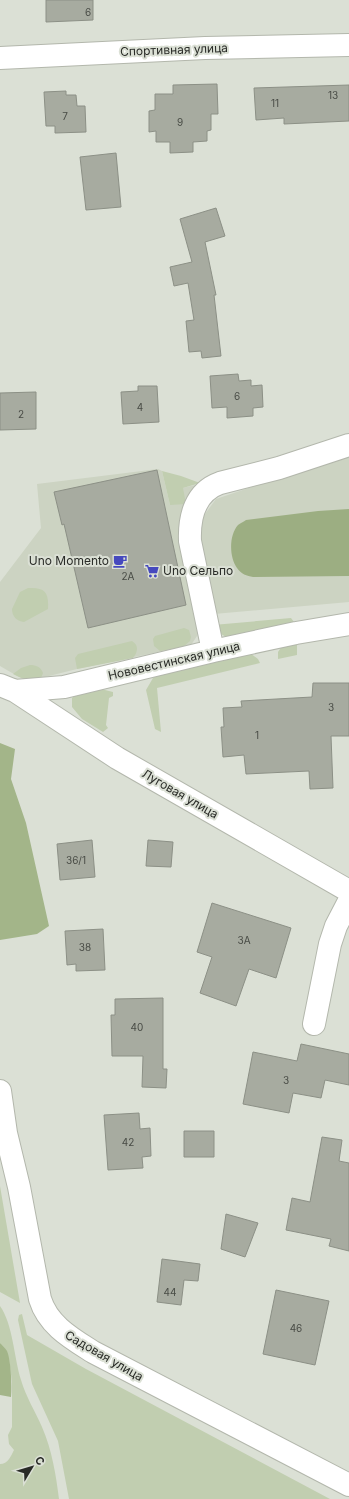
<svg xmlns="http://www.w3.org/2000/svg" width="349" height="1499" font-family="Inter,sans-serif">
	<rect width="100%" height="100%" fill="#dbe0d5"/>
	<path fill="#ccd3c2" d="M349,454V602L214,614L197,525L216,499Z
		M158,469L162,471L170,505L183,488L199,484L186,512L200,617L197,636L191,645L77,669L37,679H25L19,677L0,666V582L41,528L37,484Z"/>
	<path fill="#c1ceb0" d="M162,471L181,476L200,483L183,488L186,504L170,505Z
		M28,588C45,587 49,592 48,609L24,622C17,621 12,617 12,609L20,592Z
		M291,618L294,622L228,638L221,634L213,625Z
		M184,628L189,630L191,637L190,641L183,647L160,651L154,646L153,639L155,636Z
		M132,641C139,645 138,652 133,658L77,669L75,658L78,654Z
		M297,642V655L278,659V652L282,646Z
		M247,651L258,659L260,663L157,688L161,732L155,729L146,690L153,678L156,676Z
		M30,665C36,665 41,667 43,673L41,678C31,682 22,679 13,674L21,668Z
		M101,689L113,692V696L109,698L106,725L108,728L103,732L82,719L72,707V698L77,693Z
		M0,1186L20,1303L0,1292Z
		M0,1306C13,1324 14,1358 21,1380C26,1397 35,1411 42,1427C52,1450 56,1475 59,1499H0V1464C8,1464 11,1456 14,1450L9,1444L8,1435L12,1427V1382L9,1359L0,1343Z
		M22,1314L27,1335L86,1369L330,1499H69L58,1441L32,1384L18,1320L19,1315Z"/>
	<path fill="#a3b589" d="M0,743L15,749L11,779L26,823L49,926L37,934L0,940Z
		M0,1343C2,1345 5,1348 7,1351C11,1360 12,1386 11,1397L0,1395Z"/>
	<path fill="#9cae82" d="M349,509V576L253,577C247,576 241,574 237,568C229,557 229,535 238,525C240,523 244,522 246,520L318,511Z"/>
	<path fill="#a7aba0" stroke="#8c9086" d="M46,0H93V20L46,22Z
		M217,84L218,114H211V130L207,131V141L193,142V152L170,153V142H156V131L149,132V111L155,110V94H173V85Z
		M349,85V121L284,124V118L256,120L254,88Z
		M66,91V95H76L77,106H85L86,132L55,133V126H46L44,92Z
		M116,153L121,207L86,210L80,157Z
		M216,208L225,236L205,242L216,295H214L221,356L202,358L201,351L189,352L186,321L194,320L188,283L174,286L170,267L192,262L180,219Z
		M238,374L239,381L251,380V386L262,385L263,407L253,408V416L227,418V407L212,408L210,376Z
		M138,386H157L159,422L123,424L121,392L138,391Z
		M36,392V429L0,430V393Z
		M157,470L186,605L88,628L64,524L62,525L54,492Z
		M313,683H349V736H331L333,788L310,789L309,771L246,774L244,755L223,757L221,727H224L223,708L242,707L241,701L312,697Z
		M92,840L95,877L60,880L57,844Z
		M148,840L173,842L171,867L146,866Z
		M212,903L291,928L276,978L249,969L236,1006L200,993L212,957L197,952Z
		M103,929L105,970L76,971V964L67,965L65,931Z
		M163,998V1069H167L166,1088L142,1087L143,1056H112L111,1015H115V999Z
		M301,1044L349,1054V1085L325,1080L321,1098L293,1093L289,1113L243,1104L253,1052L297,1061Z
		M139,1113L140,1129L150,1128L151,1156L142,1157L143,1168L108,1170L104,1115Z
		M184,1131H214V1157H184Z
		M322,1137L342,1140L339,1161L349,1163V1251L329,1246L331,1239L286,1230L292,1198L310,1202Z
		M226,1214L258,1223L245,1257L221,1249Z
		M162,1259L200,1264L198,1281L184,1280L181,1305L157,1302Z
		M276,1290L329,1301L315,1365L263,1354Z"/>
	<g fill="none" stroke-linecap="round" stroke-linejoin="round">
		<defs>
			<path id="minor" d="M0,58L205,48L349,45
				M213,651L190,541C189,517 195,492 220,483L279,468L349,445
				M0,685L15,691L64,687L213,651L296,633L349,624
				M15,691L117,758L349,891
				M314,1024L330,944L336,926L349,901
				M0,1091L6,1133L19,1187L40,1299C48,1325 71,1338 93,1352L349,1485"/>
		</defs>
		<use href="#minor" stroke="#b3b7ac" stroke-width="24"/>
		<use href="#minor" stroke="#fff" stroke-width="22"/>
	</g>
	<defs>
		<symbol id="cafe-bare" viewBox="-9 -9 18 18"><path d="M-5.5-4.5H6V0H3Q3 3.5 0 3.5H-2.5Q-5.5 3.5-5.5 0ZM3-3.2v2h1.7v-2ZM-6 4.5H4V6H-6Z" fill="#4649be" stroke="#dbe0d5" stroke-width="2.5" paint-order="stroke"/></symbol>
		<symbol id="supermarket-bare" viewBox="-9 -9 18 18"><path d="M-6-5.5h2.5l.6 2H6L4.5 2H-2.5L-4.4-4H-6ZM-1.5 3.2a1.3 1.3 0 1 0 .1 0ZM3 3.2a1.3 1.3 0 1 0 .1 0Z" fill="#4649be" stroke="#dbe0d5" stroke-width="2.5" paint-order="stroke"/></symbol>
	</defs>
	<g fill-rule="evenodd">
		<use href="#cafe-bare" x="110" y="551" width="20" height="20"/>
		<use href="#supermarket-bare" x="142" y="561" width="20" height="20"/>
	</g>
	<g text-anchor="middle" stroke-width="4" stroke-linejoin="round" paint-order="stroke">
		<g font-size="10" fill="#484b45">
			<text x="88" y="16">6</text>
			<text x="333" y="99">13</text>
			<text x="275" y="107">11</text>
			<text x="65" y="120">7</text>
			<text x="180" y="126">9</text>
			<text x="237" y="400">6</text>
			<text x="140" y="411">4</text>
			<text x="21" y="418">2</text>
			<text x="128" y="580">2А</text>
			<text x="331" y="711">3</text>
			<text x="257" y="739">1</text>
			<text x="76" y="864">36/1</text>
			<text x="244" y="944">3А</text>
			<text x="85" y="951">38</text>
			<text x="137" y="1031">40</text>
			<text x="286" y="1084">3</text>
			<text x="128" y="1146">42</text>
			<text x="170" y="1296">44</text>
			<text x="296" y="1332">46</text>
		</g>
		<g font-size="12" fill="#292b27" stroke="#dbe0d5">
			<text transform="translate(174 50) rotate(-2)" y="4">Спортивная улица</text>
			<text transform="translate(174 661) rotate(-13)" y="4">Нововестинская улица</text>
			<text transform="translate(180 794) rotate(30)" y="4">Луговая улица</text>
			<text transform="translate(104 1356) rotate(30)" y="4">Садовая улица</text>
		</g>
		<g font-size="12" fill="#292b27" stroke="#dbe0d5" text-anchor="end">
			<text x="109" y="565">Uno Momento</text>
			<text x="163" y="575" text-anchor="start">Uno Сельпо</text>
		</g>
	</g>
	<g transform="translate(32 1467) rotate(52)" stroke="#dbe0d5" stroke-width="3" paint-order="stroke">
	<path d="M0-3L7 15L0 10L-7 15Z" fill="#292b27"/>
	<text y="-6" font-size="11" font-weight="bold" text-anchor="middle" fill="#292b27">С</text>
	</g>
</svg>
